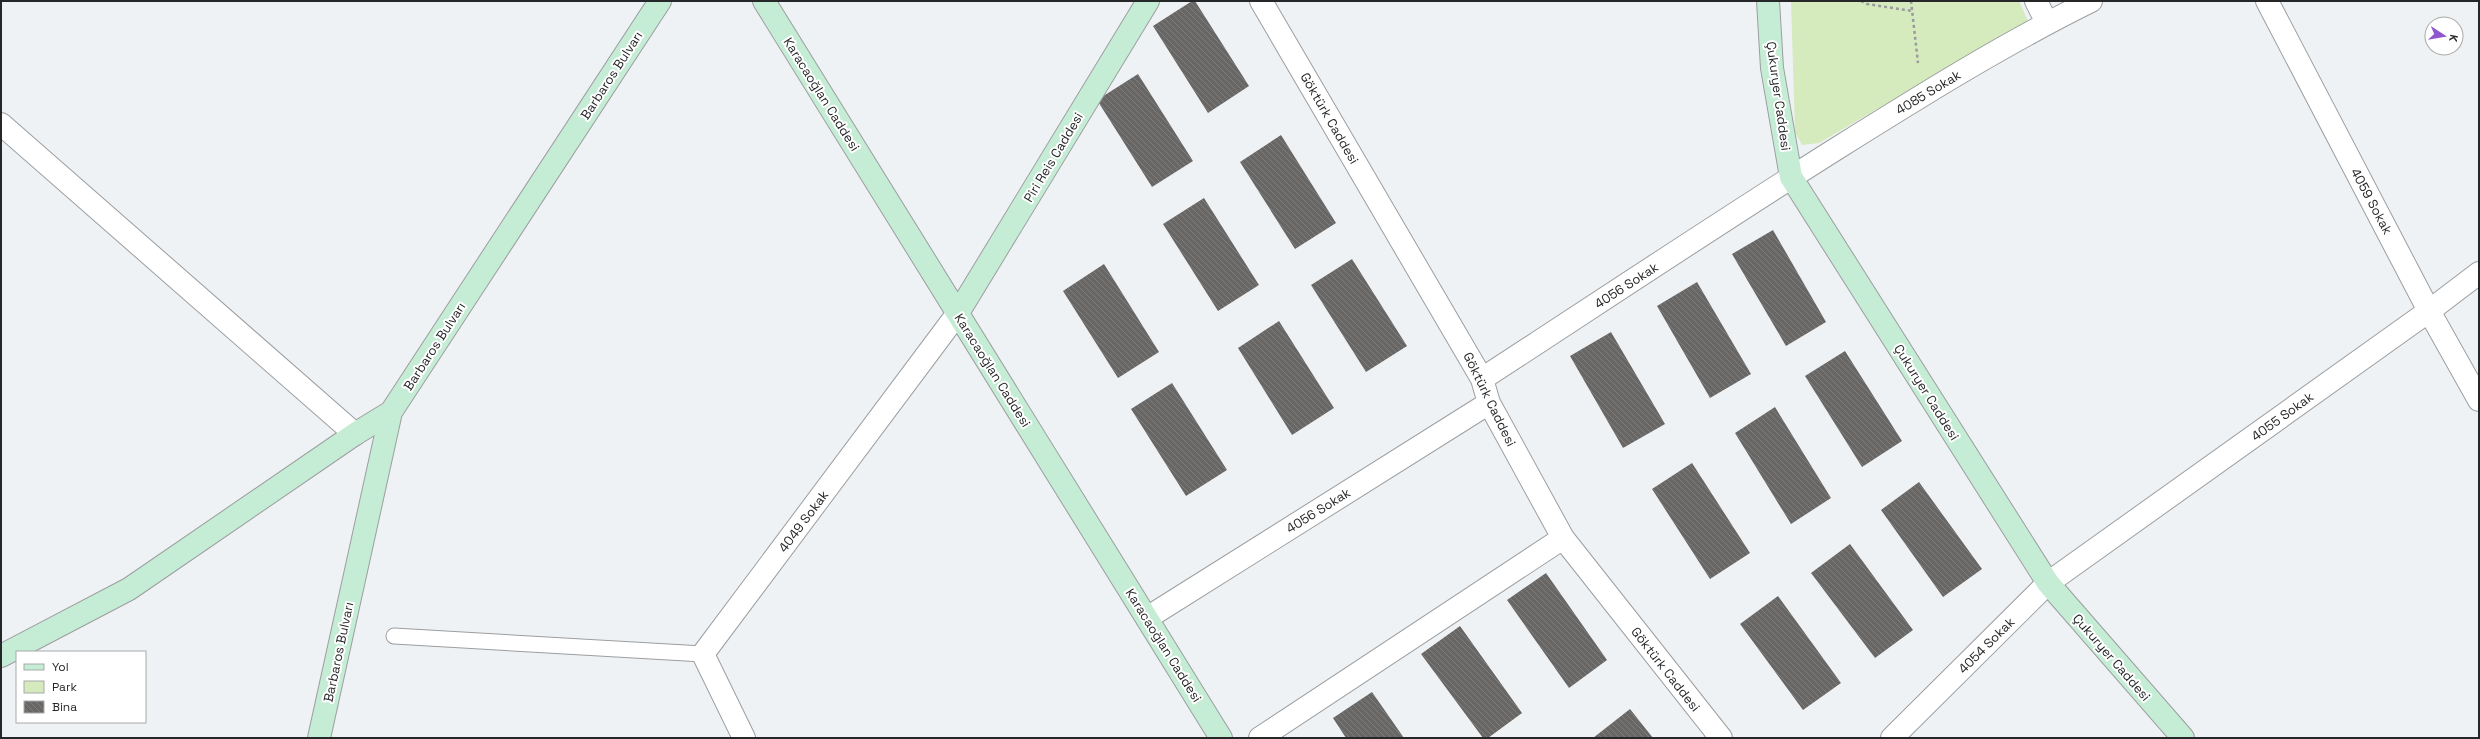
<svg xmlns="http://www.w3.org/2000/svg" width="2480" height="739" font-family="'Space Grotesk',sans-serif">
	<defs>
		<pattern id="building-back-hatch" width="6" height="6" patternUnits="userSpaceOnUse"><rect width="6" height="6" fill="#696765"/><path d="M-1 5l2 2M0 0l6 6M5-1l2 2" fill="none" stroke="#7e7d7b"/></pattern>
	</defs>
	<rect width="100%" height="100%" fill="#eff2f4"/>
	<path fill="#d5eabd" d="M1791,1H2019L2028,21L1819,143L1802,145L1795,132Z"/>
	<path fill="url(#building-back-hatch)" d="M1192,1H1195L1249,86L1208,113L1153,26Z
		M1138,74L1193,161L1152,187L1097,100Z
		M1281,135L1336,223L1295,249L1240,162Z
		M1204,198L1259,285L1218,311L1163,224Z
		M1773,230L1826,322L1786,346L1732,254Z
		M1352,259L1407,346L1366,372L1311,285Z
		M1104,264L1159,352L1118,378L1063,291Z
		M1697,282L1751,374L1710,398L1657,306Z
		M1279,321L1334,408L1292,435L1238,348Z
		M1611,332L1665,424L1623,448L1570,356Z
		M1845,351L1902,441L1862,467L1805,376Z
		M1172,383L1227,470L1186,496L1131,409Z
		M1775,407L1831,498L1791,524L1735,433Z
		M1692,463L1750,553L1710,579L1652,489Z
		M1919,482L1982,569L1943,597L1881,510Z
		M1850,544L1913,630L1875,658L1811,573Z
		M1546,573L1607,660L1569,688L1507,600Z
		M1778,596L1841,683L1803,710L1740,624Z
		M1460,626L1522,713L1488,738H1483L1421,654Z
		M1372,692L1404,738H1346L1333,718Z
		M1630,709L1653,738H1593Z"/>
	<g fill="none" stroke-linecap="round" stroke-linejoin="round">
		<defs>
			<path id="lane" d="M394,636L703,654"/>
			<path id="street" d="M1261,1L1482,379L1489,403L1563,538L1721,738
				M2036,1L2047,23
				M2267,1L2429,311L2479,400
				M1,124L355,434
				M1482,379C1600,302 1717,224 1836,149C1919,97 2002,45 2091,1
				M1147,618L1489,403
				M744,738L703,654L958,313
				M1260,738L1563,538
				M1892,738L2048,583L2429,311L2479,273"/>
			<path id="secondary" d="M764,1L1221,738
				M1768,1L1772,68L1791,177L2048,583L2183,738
				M958,313L1148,1
				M1,656L129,589L355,434L391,412
				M319,738L391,412L660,1"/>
		</defs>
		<use href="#lane" stroke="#9c9ea0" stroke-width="17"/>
		<use href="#street" stroke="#9c9ea0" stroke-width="24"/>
		<use href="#secondary" stroke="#9c9ea0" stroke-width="24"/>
		<path stroke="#999b9d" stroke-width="2.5" stroke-dasharray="3 3" stroke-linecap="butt" d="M1861,1L1867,4L1912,11
			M1911,1L1918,63"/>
		<use href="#lane" stroke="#fff" stroke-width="15"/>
		<use href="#street" stroke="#fff" stroke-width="22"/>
		<use href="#secondary" stroke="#c5ecd4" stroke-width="22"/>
	</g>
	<g text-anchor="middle" stroke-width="4" stroke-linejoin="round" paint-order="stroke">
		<g font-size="13" fill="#262728" stroke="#fff">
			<text transform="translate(611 75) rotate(-57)" y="5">Barbaros Bulvarı</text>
			<text transform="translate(1928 92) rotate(-31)" y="5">4085 Sokak</text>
			<text transform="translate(822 94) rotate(58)" y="5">Karacaoğlan Caddesi</text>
			<text transform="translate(1779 96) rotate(82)" y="5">Çukuryer Caddesi</text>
			<text transform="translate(1330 118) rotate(60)" y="5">Göktürk Caddesi</text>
			<text transform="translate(1053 157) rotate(-59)" y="5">Piri Reis Caddesi</text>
			<text transform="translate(2372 201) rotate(62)" y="5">4059 Sokak</text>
			<text transform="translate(1626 285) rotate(-33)" y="5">4056 Sokak</text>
			<text transform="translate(434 346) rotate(-57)" y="5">Barbaros Bulvarı</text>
			<text transform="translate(993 370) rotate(58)" y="5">Karacaoğlan Caddesi</text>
			<text transform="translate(1927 392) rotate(58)" y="5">Çukuryer Caddesi</text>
			<text transform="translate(1490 399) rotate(64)" y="5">Göktürk Caddesi</text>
			<text transform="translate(2282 416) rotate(-36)" y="5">4055 Sokak</text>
			<text transform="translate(1318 510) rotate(-32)" y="5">4056 Sokak</text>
			<text transform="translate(803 521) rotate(-53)" y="5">4049 Sokak</text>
			<text transform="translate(1164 645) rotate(58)" y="5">Karacaoğlan Caddesi</text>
			<text transform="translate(1986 645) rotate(-45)" y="5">4054 Sokak</text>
			<text transform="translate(338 652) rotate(-78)" y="5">Barbaros Bulvarı</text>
			<text transform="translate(2112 657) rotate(49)" y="5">Çukuryer Caddesi</text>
			<text transform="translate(1666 669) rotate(52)" y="5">Göktürk Caddesi</text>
		</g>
	</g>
	<rect width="2480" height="739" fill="none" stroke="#262728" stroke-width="4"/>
	<rect x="16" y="651" width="130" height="72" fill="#ffffff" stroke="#a8a9a9"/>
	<rect x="24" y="664" width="20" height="6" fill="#c5ecd4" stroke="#a8a9a9"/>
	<text x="52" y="671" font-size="12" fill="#262728">Yol</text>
	<rect x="24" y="681" width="20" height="12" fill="#d5eabd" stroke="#a8a9a9"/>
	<text x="52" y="691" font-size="12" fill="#262728">Park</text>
	<rect x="24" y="701" width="20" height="12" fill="url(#building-back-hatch)" stroke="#a8a9a9"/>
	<text x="52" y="711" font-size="12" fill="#262728">Bina</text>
	<g transform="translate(2444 36) rotate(102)"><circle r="19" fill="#ffffff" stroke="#a8a9a9"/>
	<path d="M0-3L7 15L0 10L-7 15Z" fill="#8f56cd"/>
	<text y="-6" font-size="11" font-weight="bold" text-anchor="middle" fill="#262728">K</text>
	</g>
</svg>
